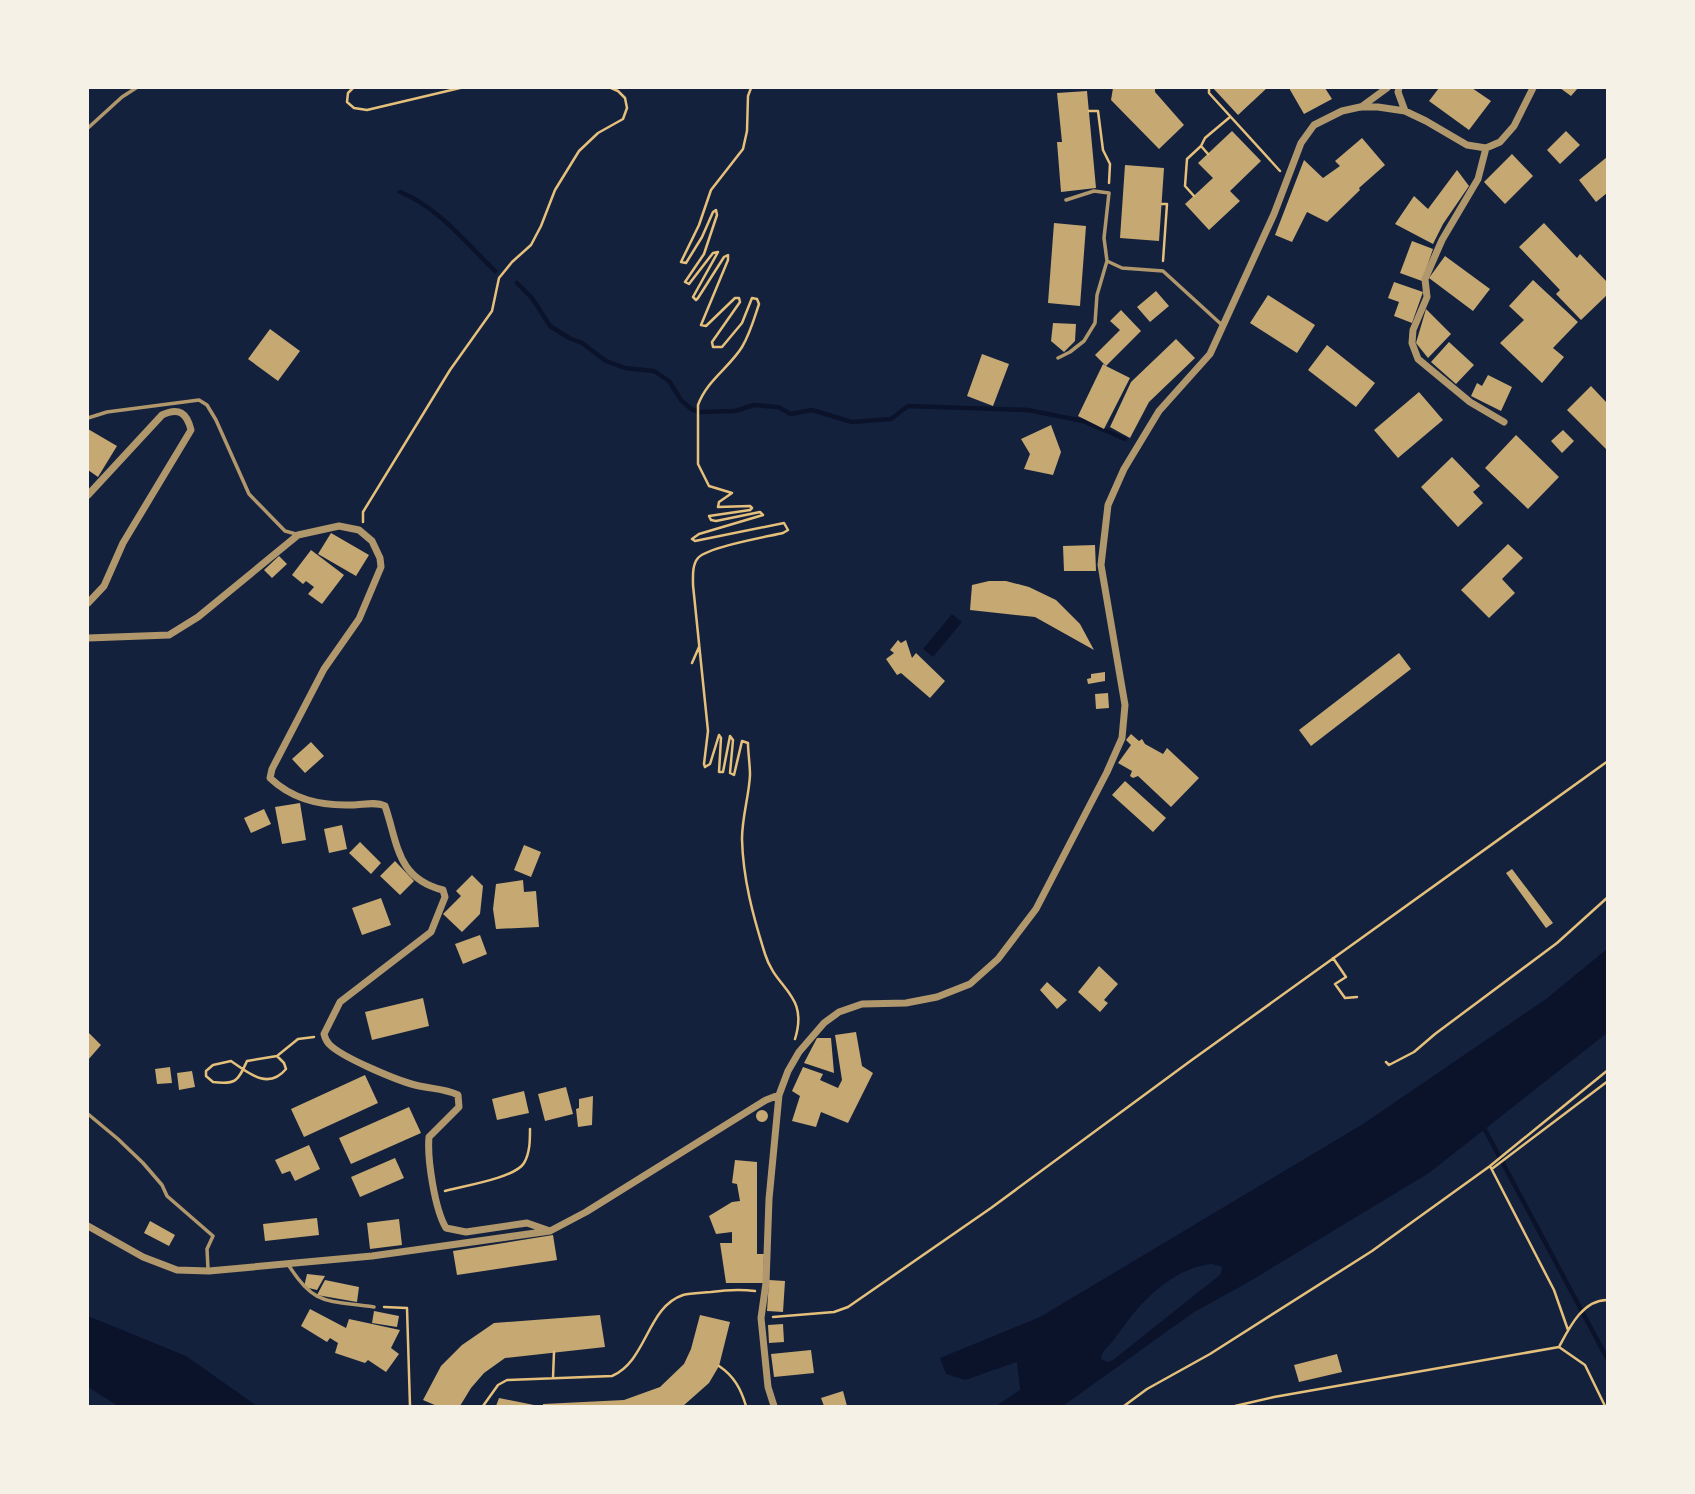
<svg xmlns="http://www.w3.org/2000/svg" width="1695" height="1494" font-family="Figtree,sans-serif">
	<rect width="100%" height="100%" fill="#14213d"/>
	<path fill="#0b132b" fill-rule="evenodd" d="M952,614L962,622L933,657L923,649Z
		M1607,949V1033L1429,1173L1247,1283L1194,1312L1063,1406H996L1020,1390L1017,1362L965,1380L946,1374L940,1358L1040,1317L1363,1124L1546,999ZM1212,1264L1222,1267L1221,1274L1113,1360L1108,1362L1101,1359L1103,1352C1112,1343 1119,1332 1127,1322C1147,1295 1178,1267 1212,1264Z
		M88,1316L186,1356L257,1406H118L88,1387Z"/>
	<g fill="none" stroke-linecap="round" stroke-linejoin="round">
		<path stroke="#0b132b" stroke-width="4.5" d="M400,192C438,207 466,243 495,271
			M517,283L532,298L550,326L569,338L582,343L606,361L625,368L654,371L669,381L681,400L691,409L700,412L735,411L754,405L778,407L791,414L812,410L852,422L891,419L908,406L1028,410L1083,421L1125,439
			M1483,1126L1608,1360"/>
	</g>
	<path fill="#c6a872" d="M1113,88H1155V92L1184,125L1159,149L1111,100Z
		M1213,88H1267L1238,115Z
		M1289,88H1325L1332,99L1304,114Z
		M1439,88H1472L1491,101L1469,130L1429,101Z
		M1560,88H1578L1571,96Z
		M1087,91L1096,188L1061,192L1057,142H1062L1057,93Z
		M1232,131L1261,161L1230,191L1240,201L1209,230L1185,204L1213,178L1198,163Z
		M1566,131L1580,145L1560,164L1547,150Z
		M1362,138L1385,165L1359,188L1360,190L1327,222L1307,212L1292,242L1275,235L1304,160L1323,178L1340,166L1335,161Z
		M1512,154L1533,176L1505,204L1484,182Z
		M1607,157V193L1596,202L1579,180Z
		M1125,165L1164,168L1159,241L1120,238Z
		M1457,170L1469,186L1443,224L1433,244L1395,224L1414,196L1428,209Z
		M1054,223L1086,226L1080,306L1048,303Z
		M1544,223L1577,258L1580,254L1607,282V295L1581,320L1556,294L1560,290L1519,247Z
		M1412,241L1433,249L1422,281L1400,273Z
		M1445,256L1490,289L1473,311L1429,278Z
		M1533,280L1578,322L1553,348L1564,357L1542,383L1500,343L1524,320L1509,306Z
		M1394,282L1423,292L1412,323L1394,316L1399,302L1388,298Z
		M1156,291L1169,306L1150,322L1137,307Z
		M1268,295L1315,325L1297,353L1250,323Z
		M1426,309L1451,334L1428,358L1416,343Z
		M1121,310L1141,331L1106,366L1130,378L1104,429L1078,416L1103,364L1106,366L1095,355L1120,330L1110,321Z
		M1053,323L1076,324L1075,341L1064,352L1051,341Z
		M270,329L300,351L278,381L248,359Z
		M1176,339L1195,358L1149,402L1130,438L1110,427L1131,382Z
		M1449,342L1474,365L1456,384L1431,362Z
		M1327,345L1375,383L1356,407L1308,370Z
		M982,354L1009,364L993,406L967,396Z
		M1488,375L1512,387L1501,411L1471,396L1477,383L1482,386Z
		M1591,386L1607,403L1606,449L1567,410Z
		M1419,392L1443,420L1398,458L1374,430Z
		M1051,425L1061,452L1053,475L1024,469L1030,454L1021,439Z
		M88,429L117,446L98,477L88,470Z
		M1563,430L1574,441L1562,453L1551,441Z
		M1516,435L1559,477L1528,509L1485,468Z
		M1452,457L1480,486L1473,492L1483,503L1458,527L1421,487Z
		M331,533L369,555L356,576L318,554Z
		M1508,544L1523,558L1502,579L1515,593L1489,618L1461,590Z
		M1095,545L1096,571H1064L1063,546Z
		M311,550L344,575L322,604L308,594L314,587L306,581L303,584L292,575Z
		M279,556L287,564L272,578L264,570Z
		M989,581H1006L1029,587L1056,600L1080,624L1094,650L1035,617L970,610L972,585Z
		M898,640L901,643L906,640L912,658L916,653L945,681L930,698L901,673L897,675L886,659L894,653L890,650Z
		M1399,653L1411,669L1311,746L1299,730Z
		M1105,672V681L1088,684L1087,679L1091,678V674Z
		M1108,693L1109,708L1096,709L1095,694Z
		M1131,734L1139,741L1142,739L1145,744L1163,754L1167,748L1199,778L1171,807L1138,776L1133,778L1130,776L1132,771L1118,763L1131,745L1126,740Z
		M311,742L324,756L305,773L292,759Z
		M1125,781L1166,818L1153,832L1112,795Z
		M300,803L306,840L282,844L275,807Z
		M264,809L271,824L251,833L244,818Z
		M342,825L347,849L329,853L324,829Z
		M360,842L381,863L371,874L349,853Z
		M524,845L541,852L531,877L514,870Z
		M395,861L414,881L400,895L380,876Z
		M1512,869L1553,923L1546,928L1506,873Z
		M472,875L483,886L480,914L462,932L443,914L461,896L456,891Z
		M523,880L524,892L536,891L539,927L496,929L493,909L496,884Z
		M381,898L391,925L362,935L352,908Z
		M480,935L487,954L463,964L455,944Z
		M1099,966L1118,984L1104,1000L1108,1003L1100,1012L1078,992Z
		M1047,982L1067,1000L1057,1009L1040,990Z
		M423,998L429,1026L372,1040L365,1012Z
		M88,1032L101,1045L88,1060Z
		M856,1032L862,1066L873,1073L848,1123L821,1112L816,1127L792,1121L800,1096L792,1091L803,1067L823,1074L820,1080L838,1088L842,1080L835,1035Z
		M817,1038H831L834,1073L804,1063Z
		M170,1067L172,1083L157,1084L155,1069Z
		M192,1071L195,1087L179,1090L177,1073Z
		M365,1075L378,1103L304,1137L291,1109Z
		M566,1087L573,1114L545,1121L538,1094Z
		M524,1091L529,1113L497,1120L492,1099Z
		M593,1096L592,1125L578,1127L576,1109L579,1108V1099Z
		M409,1107L421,1133L351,1164L339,1138Z
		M756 1116a6 6 0 1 1 12 0a6 6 0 1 1-12 0Z
		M309,1145L320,1169L295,1181L290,1171L282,1174L275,1160Z
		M395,1158L404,1178L360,1197L351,1177Z
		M735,1160L757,1162V1254H764L763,1283H726L720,1243H732V1232L716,1234L709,1216L732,1202L740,1201L737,1184L732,1183Z
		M317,1218L319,1235L265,1241L263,1224Z
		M399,1219L402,1245L370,1249L367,1223Z
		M150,1221L175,1235L169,1246L144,1233Z
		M553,1235L557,1260L457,1275L453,1251Z
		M307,1274L325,1276L317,1290L304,1287Z
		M325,1280L359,1287L357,1302L317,1295Z
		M769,1280L785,1281L783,1312L767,1311Z
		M310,1309L346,1328L349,1319L400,1330L391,1348L399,1354L386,1372L368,1360L365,1363L335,1353L338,1343L330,1338L327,1342L301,1326Z
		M374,1311L399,1316L397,1327L372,1323Z
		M600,1315L605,1347L505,1358L484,1373L471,1388L460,1406H437L423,1400L441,1366L462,1345L494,1323Z
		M700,1315L730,1322L719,1366L709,1383L683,1406H543V1404L624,1400L660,1387L684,1364L691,1349Z
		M783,1324L784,1342L769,1343L768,1325Z
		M811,1350L814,1373L774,1377L771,1354Z
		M1337,1354L1342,1372L1299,1382L1294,1365Z
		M843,1391L847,1406H824L821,1398Z
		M499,1398L534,1405V1406H496Z"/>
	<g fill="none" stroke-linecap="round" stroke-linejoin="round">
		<path stroke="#e5c07b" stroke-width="2.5" d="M353,88L348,93L347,102L354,108L367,110L460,88
			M751,88L748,96L747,131L743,149L711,190L699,225L681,262L686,263L702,237L713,212L716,210L717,215L704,254L685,282L689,284L713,253L718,252L693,297L696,300L698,298L724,257L728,255V260L701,325L706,326L735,298H739L740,302L712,342L713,347H722L742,323L752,298L757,299L759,304C754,319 750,334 742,347C729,368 707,380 698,405V464L709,486L732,493L719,502L718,507L750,506L752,508L750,510L709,516L711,520L716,521L760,512L763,515L699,534L692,539L695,541L784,523L788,530L783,533C766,537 708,547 698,558C692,565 693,576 693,585L708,731L704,764L705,767L710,764L719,735L721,738L719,772H723L730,736L733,740L730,773L734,775L742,741L748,743C748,753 750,764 750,775C749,796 742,817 742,839C743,879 753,916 765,954C776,990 809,994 795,1039
			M1209,88V93L1280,171
			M1089,111H1098L1103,150L1110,164L1109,183
			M1201,146L1208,154
			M1194,196L1185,186L1187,159L1201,146L1205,138L1230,117
			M1162,204H1167L1163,261
			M363,522V512L450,370L492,311L499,278L512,262L531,245L541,226L555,190L579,151L598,133L623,119L627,108L625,98L618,91L611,88
			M692,663L699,647
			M1333,958L1346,977L1335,984L1345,998L1357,997
			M277,1056L284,1063L286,1069C268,1091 247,1072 231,1061L213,1065L206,1071V1076L213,1082C236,1085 238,1081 247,1061L277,1056L298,1039L314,1037
			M1386,1062L1389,1065L1414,1052L1435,1034L1557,943L1608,897
			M1490,1166L1554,1290L1568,1330
			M1493,1168L1608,1081
			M445,1191C463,1186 515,1178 524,1163C530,1153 530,1140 530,1129
			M384,1307L407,1308L410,1406
			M773,1317L834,1312L848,1307L991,1208L1189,1062L1608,761
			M1559,1347L1585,1365L1605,1406
			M1559,1347C1569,1328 1583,1299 1608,1300
			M719,1366C734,1376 741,1389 746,1406
			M553,1378L554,1352
			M483,1406L498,1385L507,1380L612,1376C647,1361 647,1307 683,1295C692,1293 702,1293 711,1292C725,1290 740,1289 755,1291
			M1124,1406L1147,1389L1210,1354L1372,1251L1490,1166L1608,1070
			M1235,1406L1274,1397L1559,1347"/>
		<path stroke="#b1986c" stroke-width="3.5" d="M88,128L122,97L136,88
			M1107,261L1122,268L1163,271L1222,325
			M1058,358L1070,352L1084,341L1095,323L1097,295L1107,261L1104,238L1109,193L1094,191L1066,200
			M88,418L107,412L199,400L207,405L216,420L249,494L285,531L296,534
			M88,1114L118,1139L143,1163L162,1185L167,1196L213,1236L207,1249L208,1269
			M288,1264C314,1307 328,1300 374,1307"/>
		<path stroke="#b1986c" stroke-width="7" d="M1399,88L1398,92L1405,111
			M1361,107L1387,88
			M1486,148L1478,179L1442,240L1425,279L1427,297L1413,330L1412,343L1418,359L1470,402L1504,422
			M88,495L162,415C179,407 187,413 191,430L123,543L104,586L88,603
			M88,638L169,635L198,617L298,535L339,526L359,530L372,541L380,558L381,567L359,619L324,669L272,769L270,778C293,800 321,806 352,805C363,805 375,801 385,806C398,843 396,878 443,890L445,897L431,932L340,1002L324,1034C325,1038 326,1041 329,1044C341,1057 396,1080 415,1085C430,1089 444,1088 458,1095L459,1107L429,1137C427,1159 435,1210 446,1228L466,1232L527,1223L550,1231
			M88,1226L143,1257L177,1270L209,1271L372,1256L550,1231L586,1212L766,1100L779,1095
			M774,1406L768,1387L761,1318L766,1283L769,1199L779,1095L788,1071L799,1052L824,1023L839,1012L862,1004L906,1003L937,997L970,984L998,959L1036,909L1107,772L1122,738L1125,705L1101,565L1108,505L1124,469L1159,411L1210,354L1274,214L1301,143L1314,125L1342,111L1360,107H1378L1405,111L1426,121L1467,145L1486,148L1500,142L1514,126L1533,88"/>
	</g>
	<rect width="1695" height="1494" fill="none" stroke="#f6f1e7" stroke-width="178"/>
</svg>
